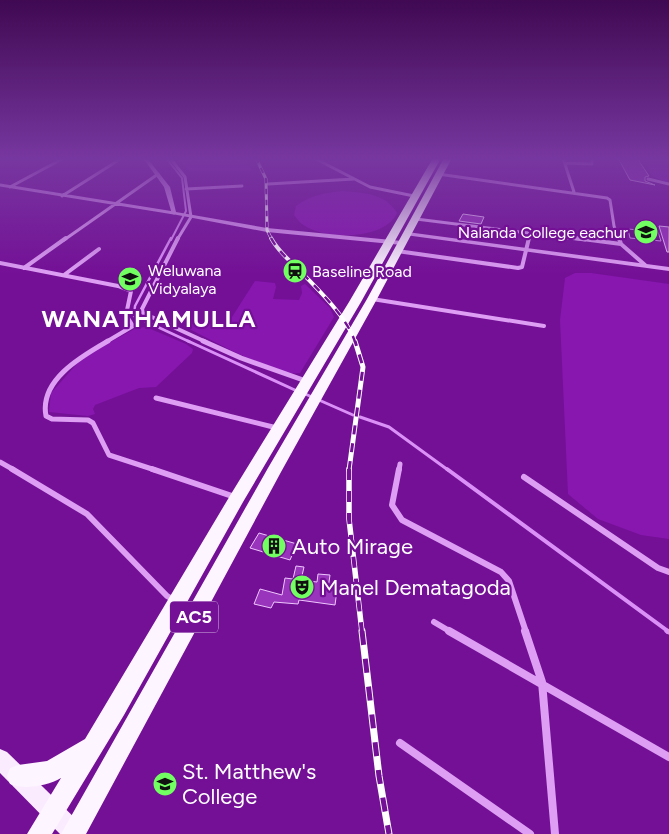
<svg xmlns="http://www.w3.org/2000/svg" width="669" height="834" font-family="Figtree,sans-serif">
	<rect width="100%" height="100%" fill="#741096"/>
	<path fill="#8817b0" d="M177,158H246L252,171H190Z
		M649,158H669V183C653,177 645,176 649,158Z
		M342,191C363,193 386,193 397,213C385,240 324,241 302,224C299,222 297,218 294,215L296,206C311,195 325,193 342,191Z
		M575,273H591L669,284V539L641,535L598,519L568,494L560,320L565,278Z
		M255,281L275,283L276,287L273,299L299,300L302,293L301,286L305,284L330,308L334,317L300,373C280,378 205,337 184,326L187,324H222L232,317Z
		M146,327L186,344L193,349L192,353L156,387L139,388L95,405L93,409L95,414L88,416L49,412L51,393L82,358L136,328Z"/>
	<path fill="#580971" stroke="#db90f8" d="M628,229L658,232L661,241L630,238Z"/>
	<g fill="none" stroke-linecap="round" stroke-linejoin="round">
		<path stroke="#db90f8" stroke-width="2" d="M166,158L182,178L186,211L171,240"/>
		<path stroke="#db90f8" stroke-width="2.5" d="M171,238L135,306L134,316L190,342"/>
		<path stroke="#db90f8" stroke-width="3" d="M188,341L297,391
			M303,393L353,415
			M360,417L389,427L448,470"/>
		<path stroke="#db90f8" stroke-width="4" d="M447,469L669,632"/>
		<path stroke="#db90f8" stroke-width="5" d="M667,631L669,632"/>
	</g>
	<path fill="#9934bc" stroke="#efc7fe" d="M618,158H637L649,176L645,177V181L655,185L630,180Z
		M463,214L484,217L481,224L459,221Z
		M659,226L669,227V252H667Z
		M259,533L297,544L290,560L250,548Z
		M296,566L304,567L301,580L317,582L318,574L330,575L328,589L337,590L335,605L299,600L298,604L274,602L271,608L254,604L260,589L282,595L285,578L293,579Z"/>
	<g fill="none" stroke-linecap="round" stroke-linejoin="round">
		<path stroke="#dd9ef4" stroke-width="3" d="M170,158L185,177L191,217L177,240
			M314,158L370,187L414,196
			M563,158L574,192
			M565,163L592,164V158
			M438,174L607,198L610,200L614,226L619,240
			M648,179L669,184
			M268,184L354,179
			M0,185L174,213
			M10,187L64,158
			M186,189L242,186
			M62,196L122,158
			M416,219L585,240
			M64,240L158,174
			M528,240L530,233"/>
		<path stroke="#dd9ef4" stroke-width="4" d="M178,238L142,309L143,313L206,342
			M575,238L621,244
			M619,238L621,244L645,265
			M397,251L518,268L522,267L529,238
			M0,263L118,286L131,291L126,315L133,326L106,342
			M24,268L66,238
			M64,275L99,249
			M372,299L544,326"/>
		<path stroke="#dd9ef4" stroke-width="5" d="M108,341C82,356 39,380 46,416L52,419L88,420L93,423L109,455L155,470
			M203,341L241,358L306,381
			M156,398L277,428
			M0,462L14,470
			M399,470L400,464"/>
		<path stroke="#dd9ef4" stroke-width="6" d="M12,469L87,514L167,596L174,600
			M152,469L235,497
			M399,469L392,505L402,520L501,572L509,581L526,632
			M524,477L658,568L669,572
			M434,622L451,632"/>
		<path stroke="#dd9ef4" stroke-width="8" d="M449,631L669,757
			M525,631L542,682L555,834
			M400,743L530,834"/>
		<path fill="#dd9ef4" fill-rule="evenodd" d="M143,158H147L170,187L176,212L267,228L402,241L405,243L402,245L267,232L172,214L164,187Z
			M407,232L669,267V271L405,235V233Z"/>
		<path fill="#fbebff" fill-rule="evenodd" d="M0,749L7,752L82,825L84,834H60L0,773Z"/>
		<path fill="#fdf5ff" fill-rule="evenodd" d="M433,158H441L361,302L243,502L124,715L52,834H27L61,778C47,786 24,790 10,784L7,776L10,768L18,765L47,761L85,739L231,494L349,302Z
			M444,158H452L377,299L281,472L86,834H61L268,468L367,299Z"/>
		<defs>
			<path id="rail-far4" d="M256,158L266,179L267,230L272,240"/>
			<path id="rail-far3" d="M271,238C278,251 287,258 297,268C315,286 348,318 355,342"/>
			<path id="rail-far2" d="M349,470L363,367L355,341"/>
			<path id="rail-far1" d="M349,469V519L362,632"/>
			<path id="rail" d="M362,631L379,776L389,834"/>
		</defs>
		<use href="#rail-far4" stroke="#fff" stroke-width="3"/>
		<use href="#rail-far3" stroke="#fff" stroke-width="4"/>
		<use href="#rail-far2" stroke="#fff" stroke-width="5"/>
		<use href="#rail-far1" stroke="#fff" stroke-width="5.5"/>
		<use href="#rail" stroke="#fff" stroke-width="7"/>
		<use href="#rail-far4" stroke="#741096" stroke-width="2" stroke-dasharray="5.5" stroke-linecap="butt"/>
		<use href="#rail-far3" stroke="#741096" stroke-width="2.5" stroke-dasharray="8" stroke-linecap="butt"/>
		<use href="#rail-far2" stroke="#741096" stroke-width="3" stroke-dasharray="9" stroke-linecap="butt"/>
		<use href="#rail-far1" stroke="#741096" stroke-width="4" stroke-dasharray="11" stroke-linecap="butt"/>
		<use href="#rail" stroke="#741096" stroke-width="5" stroke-dasharray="14" stroke-linecap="butt"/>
	</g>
	<linearGradient id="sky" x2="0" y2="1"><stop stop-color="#400952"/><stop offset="0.58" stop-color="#7737a0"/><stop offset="1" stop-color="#7737a0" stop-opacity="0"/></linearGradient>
	<rect width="669" height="274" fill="url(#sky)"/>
	<defs>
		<symbol id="university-disc" viewBox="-11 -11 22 22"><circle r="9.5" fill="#72ff61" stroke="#741096"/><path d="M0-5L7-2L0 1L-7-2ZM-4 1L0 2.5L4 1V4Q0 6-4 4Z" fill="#111"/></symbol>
		<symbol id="station-disc" viewBox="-11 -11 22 22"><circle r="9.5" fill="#72ff61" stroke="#741096"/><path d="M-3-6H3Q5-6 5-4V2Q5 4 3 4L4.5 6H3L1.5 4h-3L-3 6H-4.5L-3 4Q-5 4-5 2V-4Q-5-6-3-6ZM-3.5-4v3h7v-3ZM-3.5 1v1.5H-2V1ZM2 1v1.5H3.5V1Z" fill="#111"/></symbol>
		<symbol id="school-disc" viewBox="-11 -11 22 22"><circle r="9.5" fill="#72ff61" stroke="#741096"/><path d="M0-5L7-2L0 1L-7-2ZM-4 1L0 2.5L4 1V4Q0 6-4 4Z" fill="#111"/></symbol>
		<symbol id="building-disc" viewBox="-11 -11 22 22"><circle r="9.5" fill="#72ff61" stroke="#741096"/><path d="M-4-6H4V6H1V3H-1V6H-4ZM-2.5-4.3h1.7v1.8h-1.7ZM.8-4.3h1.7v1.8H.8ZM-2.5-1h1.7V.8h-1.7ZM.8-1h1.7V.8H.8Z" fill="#111"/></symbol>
		<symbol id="theatre-disc" viewBox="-11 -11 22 22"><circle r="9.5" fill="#72ff61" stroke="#741096"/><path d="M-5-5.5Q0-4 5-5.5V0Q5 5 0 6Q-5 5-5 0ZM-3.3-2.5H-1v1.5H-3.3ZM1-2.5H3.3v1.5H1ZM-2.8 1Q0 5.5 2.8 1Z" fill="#111"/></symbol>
	</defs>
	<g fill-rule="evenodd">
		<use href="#university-disc" x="632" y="218" width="28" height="28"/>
		<use href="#station-disc" x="281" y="257" width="28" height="28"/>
		<use href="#school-disc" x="116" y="265" width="28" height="28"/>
		<use href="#building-disc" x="260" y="532" width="28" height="28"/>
		<use href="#theatre-disc" x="288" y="573" width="28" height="28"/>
		<use href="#school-disc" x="151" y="770" width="28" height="28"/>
	</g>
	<g text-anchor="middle" stroke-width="4.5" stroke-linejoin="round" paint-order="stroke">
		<g font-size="16" fill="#fff" stroke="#741096" text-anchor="start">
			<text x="628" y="238" text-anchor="end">Nalanda College eachur</text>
			<text x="148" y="276">Weluwana<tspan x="148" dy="18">Vidyalaya</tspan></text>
			<text x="312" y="277">Baseline Road</text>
		</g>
		<rect fill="#741096" stroke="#d5b7e0" stroke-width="1" x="170" y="601.5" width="48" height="31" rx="4"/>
		<g font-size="18" font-weight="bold" fill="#fff">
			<text x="194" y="623">AC5</text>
		</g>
		<g font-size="22" fill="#fff" stroke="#741096" text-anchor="start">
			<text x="292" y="554">Auto Mirage</text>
			<text x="320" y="595">Manel Dematagoda</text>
			<text x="182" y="779">St. Matthew's<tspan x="182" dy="25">College</tspan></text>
		</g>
		<g font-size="24" font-weight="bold" letter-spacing="1" fill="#fff" stroke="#741096">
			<text x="149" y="327">WANATHAMULLA</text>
		</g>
	</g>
</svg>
